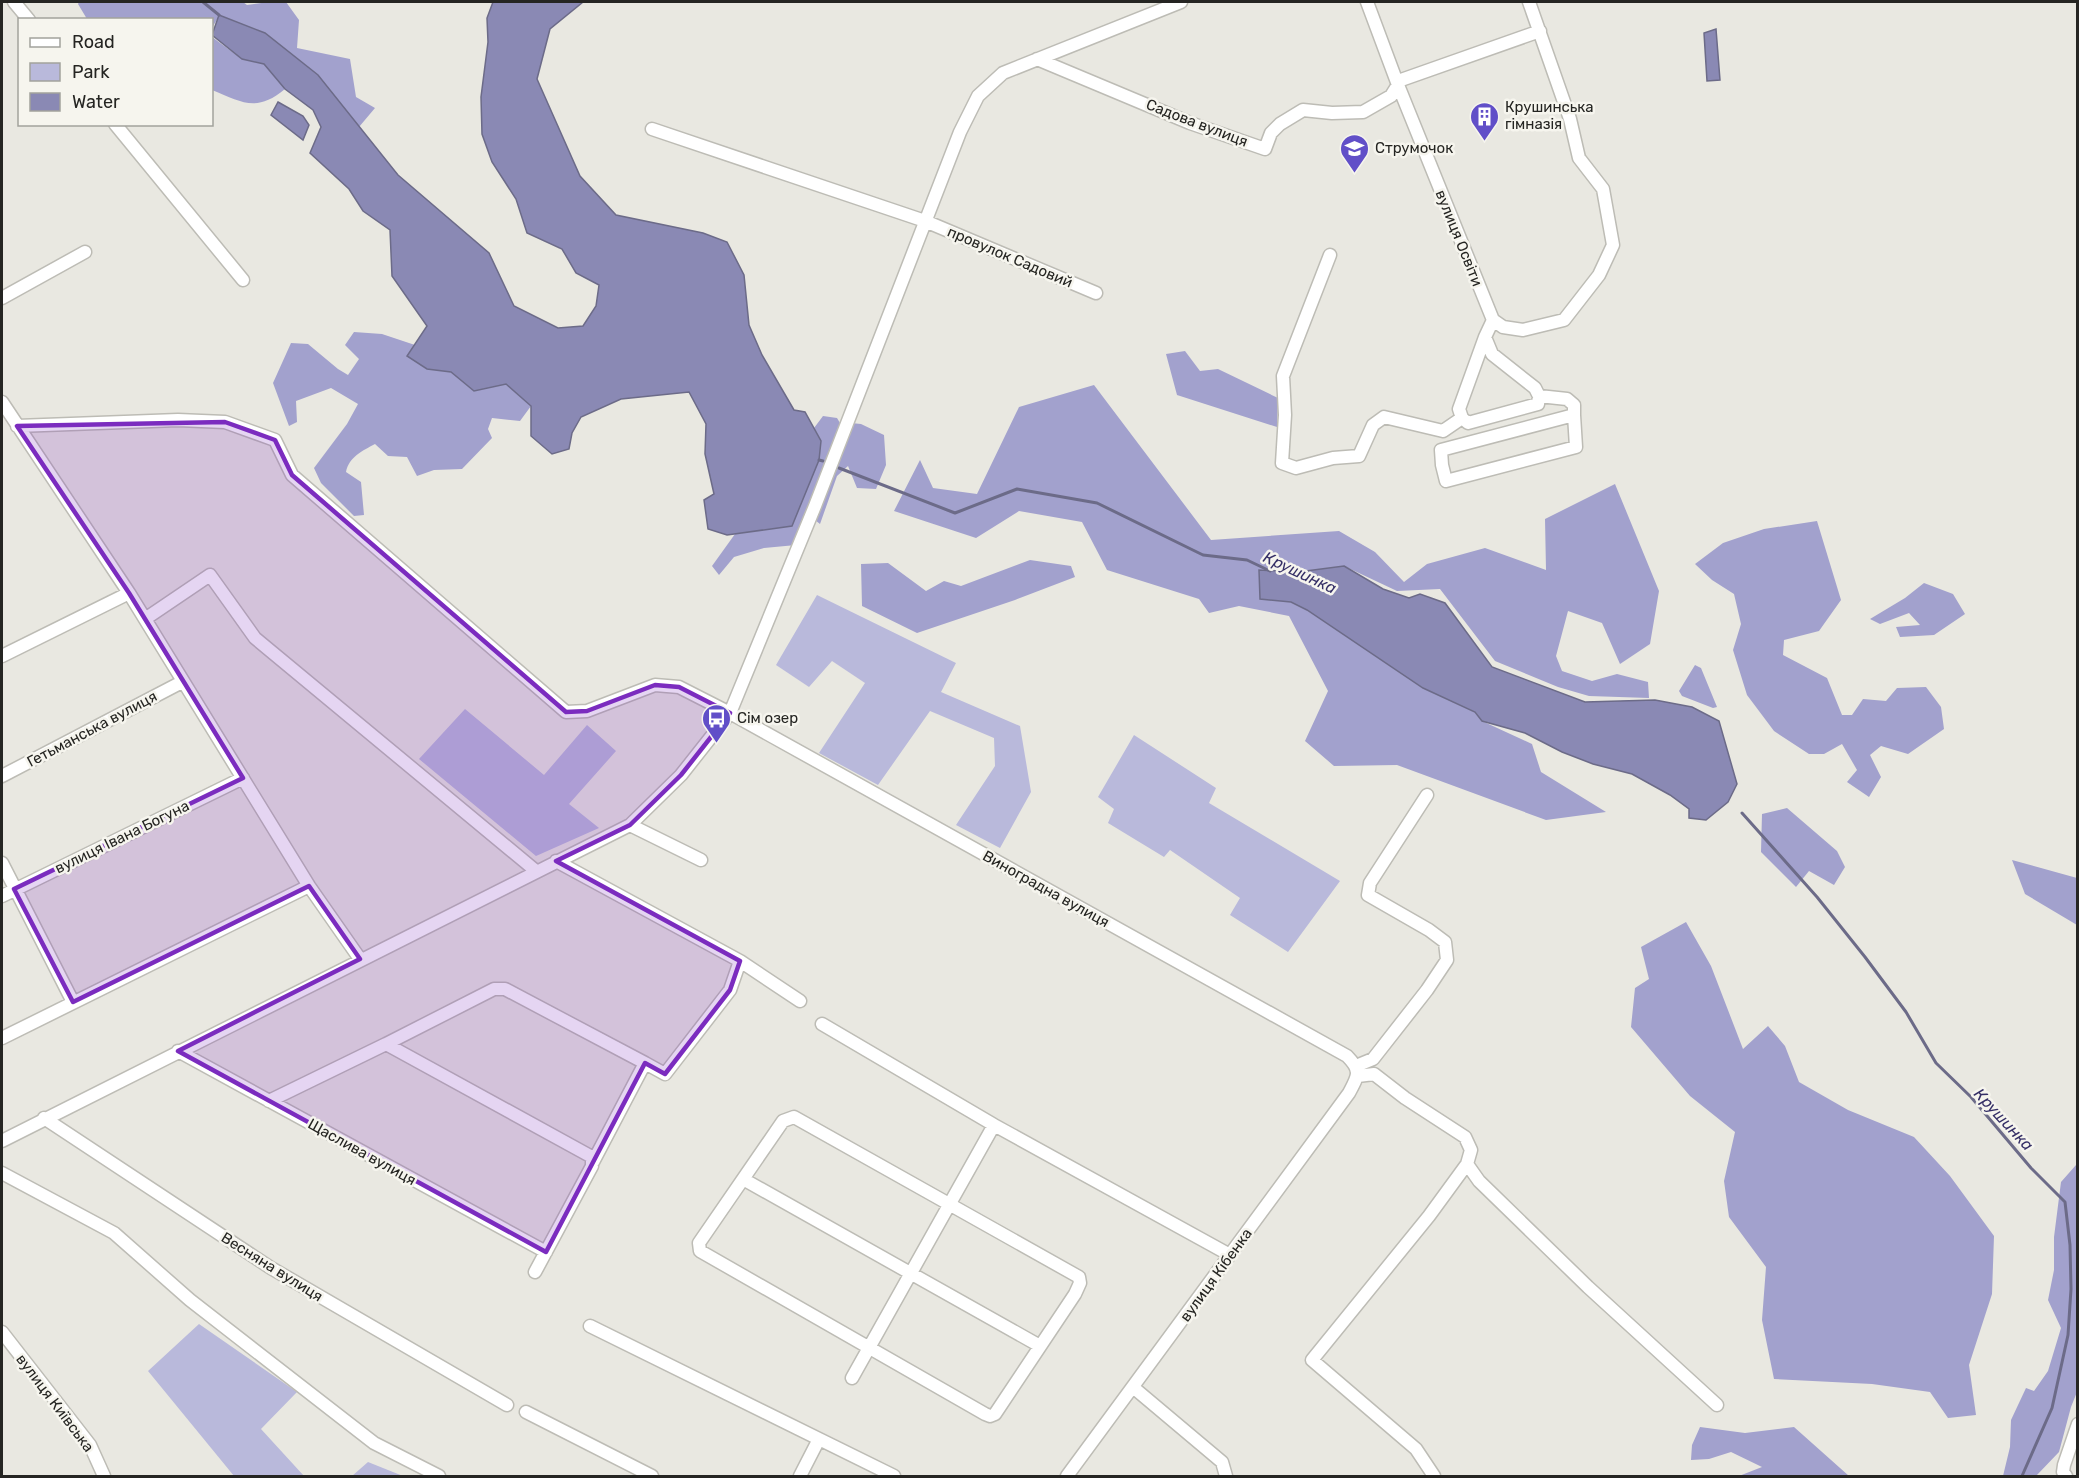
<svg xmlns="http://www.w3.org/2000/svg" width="2079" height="1478" font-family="Rubik,sans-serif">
	<rect width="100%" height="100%" fill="#e9e8e1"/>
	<path fill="#b9b9db" d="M817,595L956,663L941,692L1020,726L1031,792L1000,848L956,825L995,766L994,738L930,711L878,785L819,753L865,683L832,661L809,687L776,665Z
		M465,709L544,775L587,725L616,751L569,804L599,828L536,856L419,759Z
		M1134,735L1216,788L1209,803L1340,881L1288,952L1230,915L1240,898L1170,850L1164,857L1108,823L1114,809L1098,797Z
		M199,1324L297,1392L261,1429L304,1476H234L148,1371Z
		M368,1462L403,1476H352Z"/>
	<path fill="#a2a1cd" d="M79,2H243L247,5L269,2H286L299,20L297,48L350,59L356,97L375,108L359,127L318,75L265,33L219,16L212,28V20L87,19L78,4Z
		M212,37L242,59L264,64L285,89C256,113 242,102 212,90Z
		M354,332L382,334L415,345L408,356L427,369L451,372L474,391L506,384L531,406L520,421L492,418L488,429L492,438L462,469L434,470L417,476L407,457L388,456L375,444C362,451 349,457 346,472L361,482L364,515L354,516L321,483L314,468L347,424L358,404L331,388L296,401L297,422L289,426L273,383L291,343L308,344L338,369L348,375L359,359L345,345Z
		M1185,351L1200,371L1218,369L1278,398L1277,427L1177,395L1166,354Z
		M1094,385L1211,540L1339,531L1375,552L1404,582L1427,564L1485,548L1546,570L1545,519L1615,484L1659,591L1650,644L1620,664L1602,623L1568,611L1556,656L1562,671L1592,681L1617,674L1648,682L1649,698L1589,696L1558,687L1495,661L1440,589L1397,591L1344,566L1298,572L1259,570L1260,599L1291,602L1307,610L1423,688L1475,712L1482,721L1532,744L1541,772L1606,812L1546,820L1397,765L1334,766L1305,741L1328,691L1289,616L1239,606L1209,613L1199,599L1107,570L1082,522L1019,511L976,538L894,511L920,460L933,488L977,494L1019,407Z
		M823,416L837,418L840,423L836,442L796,545L764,548L734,557L719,575L712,566L735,534L792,526L821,441L814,428Z
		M851,423L861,424L884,435L886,465L876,489L857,488L848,466L837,476L820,524L815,520Z
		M1817,521L1841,600L1819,631L1784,640L1783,655L1827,678L1842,715H1852L1863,699L1886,701L1897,688L1926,687L1941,707L1944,729L1908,754L1881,746L1870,755L1881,777L1869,797L1847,782L1857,770L1842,744L1824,754H1809L1774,731L1747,695L1733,650L1741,624L1734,594L1712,580L1695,564L1723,543L1764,529Z
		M1030,560L1071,566L1075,577L1015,600L917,633L862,606L861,564L888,563L926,591L944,581L961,586Z
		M1924,583L1953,594L1965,614L1934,635L1900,637L1896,627L1920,625L1909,613L1880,624L1870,619L1905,598Z
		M1695,665L1701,668L1717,707L1713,708L1682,696L1679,691Z
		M1787,808L1837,851L1845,867L1834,885L1809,871L1796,887L1761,852L1762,814Z
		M2012,860L2077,878V925L2025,894Z
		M1686,922L1711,966L1743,1049L1768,1026L1785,1046L1799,1082L1848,1110L1914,1137L1950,1176L1994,1236L1992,1294L1969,1365L1976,1415L1948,1418L1930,1392L1872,1384L1774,1379L1762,1320L1766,1267L1729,1217L1724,1181L1735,1132L1690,1096L1631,1027L1635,988L1649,979L1641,947Z
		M2076,1165L2077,1392L2071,1407L2059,1452L2036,1476H2003L2010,1447L2011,1420L2026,1388L2034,1391L2048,1371L2061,1328L2048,1300L2054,1270V1237L2061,1182Z
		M1700,1427L1745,1433L1794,1427L1849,1476H1739L1762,1467L1731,1452L1709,1459L1691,1460L1692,1445Z"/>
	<path fill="#8a89b4" stroke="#6c6b88" stroke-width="1.5" d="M493,2H583L550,29L537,79L580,176L616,215L703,233L727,242L744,275L749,325L762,355L794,410L805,412L821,441L819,460L792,526L727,535L708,529L704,500L714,494L705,454L706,424L689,392L621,399L581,417L572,433L569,449L552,454L531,436V406L506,384L474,391L451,372L427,369L407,356L427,326L392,276L390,230L363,211L349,189L310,153L321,127L313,110L285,89L264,64L242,59L212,35L219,15L265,33L318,75L398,175L489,253L514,306L558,328L583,326L596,306L599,285L576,273L562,249L527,233L516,199L492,162L482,134L481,97L488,42L487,18Z
		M1716,29L1720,80L1707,81L1704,33Z
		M278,102L303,116L309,125L303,140L271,115Z
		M1344,566L1383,589L1409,598L1420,594L1445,603L1492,667L1585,702L1655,700L1692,707L1719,721L1737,784L1728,802L1706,820L1689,818V809L1670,795L1632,774L1593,764L1562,752L1525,733L1482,721L1475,712L1423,688L1307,610L1291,602L1260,599L1259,570L1298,572Z"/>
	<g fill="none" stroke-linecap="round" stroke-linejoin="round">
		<path stroke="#6c6b88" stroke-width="3" d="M203,2L219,15
			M819,460L823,461
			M839,468L955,513L1017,489L1097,503L1203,555L1247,560L1270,571
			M1742,813L1817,897L1865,957L1906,1012L1936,1063L1971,1097L2031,1168L2065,1202L2070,1245L2071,1289L2068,1335L2052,1408L2022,1476"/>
		<defs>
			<path id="minor" d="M14,2L29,20
				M1367,2L1398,85L1493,320L1503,327L1523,330L1564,320L1599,275L1613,245L1603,189L1579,158L1570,119L1529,2
				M1037,59L1190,123L1265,149L1271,133L1280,124L1303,110L1332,113L1363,112L1391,96L1401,80L1540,31
				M115,124L243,280
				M652,129L925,221L1096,293
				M1330,255L1283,376L1285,415L1282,463L1296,468L1333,458L1359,456L1373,425L1384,417L1443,431L1462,418
				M2,298L85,252
				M1485,337L1492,354L1535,388L1539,396L1538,404L1468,423L1462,418L1459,409L1485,337L1493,320
				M1539,396L1567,399L1574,405V415L1441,450L1442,465L1446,481L1576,447L1574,415
				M2,402L129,593L309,886L360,959
				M17,426L178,420L225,422L275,440L292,475L566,712L587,711L655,685L679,687L730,713L1347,1056C1362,1071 1358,1076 1349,1093L1067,1476
				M145,619L210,575L255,638L536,871
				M2,656L129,593
				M2,776L182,682
				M630,825L701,860
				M556,861L740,961L800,1001
				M2,863L73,1002
				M2,896L243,778
				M822,1024L994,1125L1230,1255
				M2,1038L309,886
				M386,1044L494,989H505L645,1063L593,1162
				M178,1051L546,1252
				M645,1063L665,1074L730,990L740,961
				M1356,1066L1373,1059L1427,990L1447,960L1445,942L1429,930L1368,895L1370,883L1427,795
				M1358,1076L1374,1074L1405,1098L1465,1137L1471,1150L1467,1164L1479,1181L1588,1287L1717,1405
				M269,1101L386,1044L592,1157V1166L535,1272
				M794,1117L1079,1277L1080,1283L1075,1294L995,1414L990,1416L985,1414L700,1251L699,1243L783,1121Z
				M44,1118L271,1268L507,1405
				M2,1141L630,825L681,775L730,713L815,506L960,132L978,96L1003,73L1181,2
				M2,1173L114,1233L190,1300L374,1443L439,1476
				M743,1179L1040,1346
				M590,1326L894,1476
				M2,1332L90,1445L104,1476
				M852,1378L994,1125
				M1134,1388L1222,1462L1226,1476
				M526,1412L652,1476
				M800,1476L819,1439
				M1434,1476L1416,1449L1312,1360L1429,1216L1467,1164
				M2066,1476L2063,1472L2064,1465L2078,1424"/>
		</defs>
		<use href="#minor" stroke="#bdbcb5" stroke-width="15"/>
		<use href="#minor" stroke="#fff" stroke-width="12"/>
	</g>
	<path fill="#7b2cbf" fill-opacity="0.2" stroke="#7b2cbf" stroke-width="4.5" stroke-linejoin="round" d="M225,422L275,440L292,475L566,712L587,711L655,685L679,687L730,713L681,775L630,825L556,861L740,961L730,990L665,1074L645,1063L546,1252L178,1051L360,959L309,886L73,1002L14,889L243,778L129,593L17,426Z"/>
	<defs>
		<symbol id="building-pin" viewBox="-11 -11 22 30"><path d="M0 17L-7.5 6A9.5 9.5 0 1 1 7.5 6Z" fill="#614fc8" stroke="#f6f5ee"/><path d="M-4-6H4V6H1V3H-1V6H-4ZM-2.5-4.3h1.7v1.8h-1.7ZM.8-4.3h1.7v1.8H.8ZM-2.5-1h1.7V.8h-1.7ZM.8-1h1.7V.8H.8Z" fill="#fff"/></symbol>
		<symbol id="school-pin" viewBox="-11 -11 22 30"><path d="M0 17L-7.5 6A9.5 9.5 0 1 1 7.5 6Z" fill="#614fc8" stroke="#f6f5ee"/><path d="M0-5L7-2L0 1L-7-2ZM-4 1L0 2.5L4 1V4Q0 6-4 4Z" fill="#fff"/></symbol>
		<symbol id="bus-pin" viewBox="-11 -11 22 30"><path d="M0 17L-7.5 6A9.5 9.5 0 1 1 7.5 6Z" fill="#614fc8" stroke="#f6f5ee"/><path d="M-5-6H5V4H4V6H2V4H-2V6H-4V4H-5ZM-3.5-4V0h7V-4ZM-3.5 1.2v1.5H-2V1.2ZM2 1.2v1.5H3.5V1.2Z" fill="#fff"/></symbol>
	</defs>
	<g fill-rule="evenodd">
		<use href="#building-pin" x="1468" y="100" width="33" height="45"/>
		<use href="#school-pin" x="1338" y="132" width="33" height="45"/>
		<use href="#bus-pin" x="700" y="702" width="33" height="45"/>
	</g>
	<g text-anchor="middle" stroke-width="5" stroke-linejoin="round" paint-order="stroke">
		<g font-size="15" fill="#252522" stroke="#f6f5ee" text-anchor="start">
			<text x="1505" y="112">Крушинська<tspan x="1505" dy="17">гімназія</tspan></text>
			<text x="1375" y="153">Струмочок</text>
			<text x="737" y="723">Сім озер</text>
		</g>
		<g font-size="15" fill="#252522" stroke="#f6f5ee">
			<text transform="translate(1197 123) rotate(21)" y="5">Садова вулиця</text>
			<text transform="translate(1459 238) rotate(68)" y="5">вулиця Освіти</text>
			<text transform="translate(1010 257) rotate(23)" y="5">провулок Садовий</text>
			<text transform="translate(92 729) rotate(-28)" y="5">Гетьманська вулиця</text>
			<text transform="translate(122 837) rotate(-26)" y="5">вулиця Івана Богуна</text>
			<text transform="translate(1046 889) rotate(29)" y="5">Виноградна вулиця</text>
			<text transform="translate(362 1152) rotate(29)" y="5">Щаслива вулиця</text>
			<text transform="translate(272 1267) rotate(32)" y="5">Весняна вулиця</text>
			<text transform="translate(1216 1275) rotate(-54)" y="5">вулиця Кібенка</text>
			<text transform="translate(55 1403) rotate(53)" y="5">вулиця Київська</text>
		</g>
		<g font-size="16" font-style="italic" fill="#352f66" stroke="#f6f5ee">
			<text transform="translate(1300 572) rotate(25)" y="6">Крушинка</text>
			<text transform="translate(2004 1119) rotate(47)" y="6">Крушинка</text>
		</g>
	</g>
	<rect width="2079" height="1478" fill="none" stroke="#252522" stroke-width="6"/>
	<rect x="18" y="18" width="195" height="108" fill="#f6f5ee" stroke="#a2a29c" stroke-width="1.5"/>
	<rect x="30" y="38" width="30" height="9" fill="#ffffff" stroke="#a2a29c" stroke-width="1.5"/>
	<text x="72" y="48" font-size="18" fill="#252522">Road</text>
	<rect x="30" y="63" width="30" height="18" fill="#b9b9db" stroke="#a2a29c" stroke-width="1.5"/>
	<text x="72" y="78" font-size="18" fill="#252522">Park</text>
	<rect x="30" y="93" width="30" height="18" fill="#8a89b4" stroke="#a2a29c" stroke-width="1.5"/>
	<text x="72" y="108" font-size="18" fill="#252522">Water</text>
</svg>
